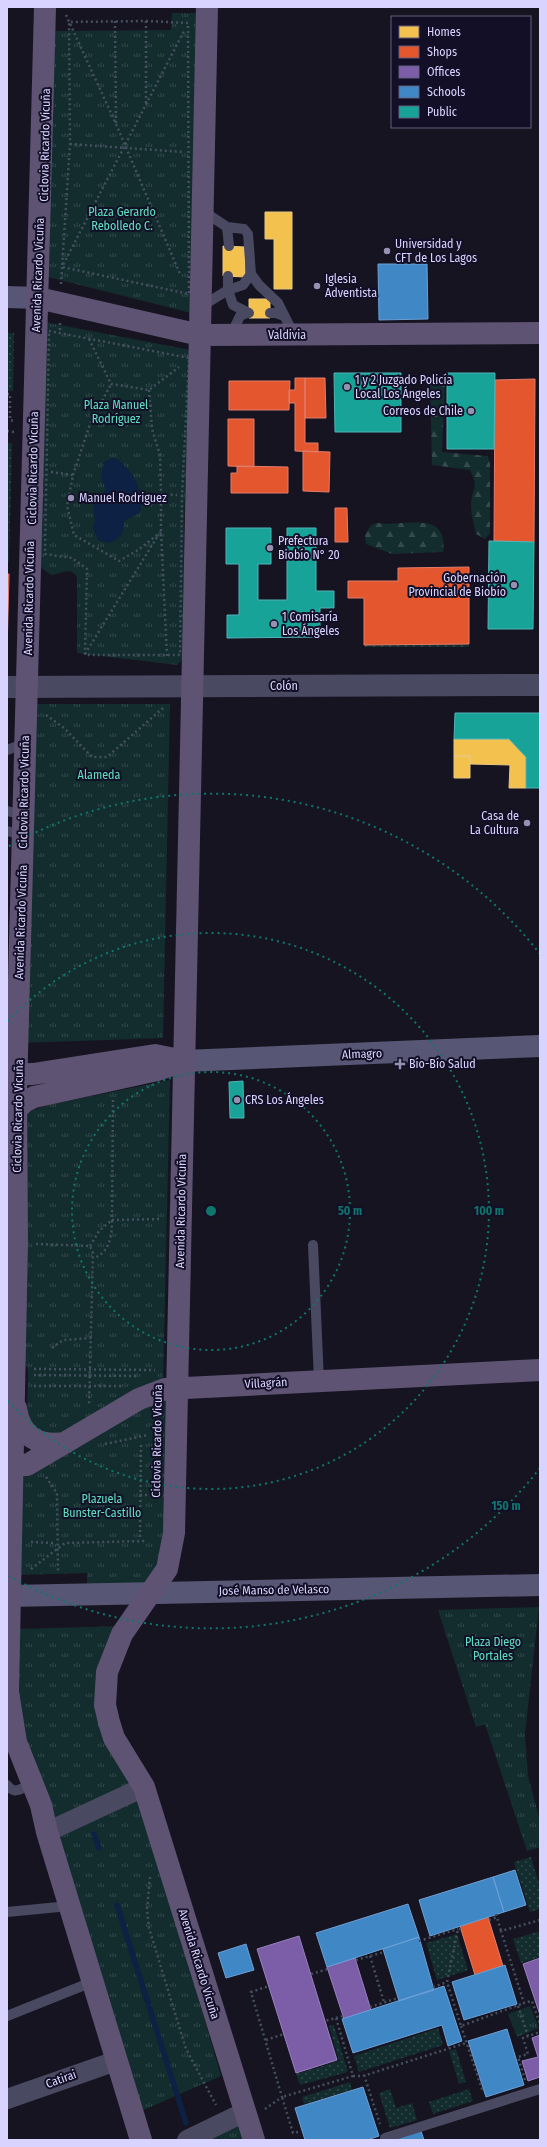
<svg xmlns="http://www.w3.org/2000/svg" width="547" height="2147" font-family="'Fira Sans Condensed',sans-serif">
	<defs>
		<pattern id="grass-dots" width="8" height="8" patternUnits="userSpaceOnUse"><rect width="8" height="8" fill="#132c2d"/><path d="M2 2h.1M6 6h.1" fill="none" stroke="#354a4c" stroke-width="1.8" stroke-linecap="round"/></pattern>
		<pattern id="forest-firs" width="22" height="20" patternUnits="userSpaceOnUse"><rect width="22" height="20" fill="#132c2d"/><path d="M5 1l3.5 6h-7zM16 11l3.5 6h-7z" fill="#354a4c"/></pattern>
		<pattern id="park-tufts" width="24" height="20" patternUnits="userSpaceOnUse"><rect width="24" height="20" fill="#132c2d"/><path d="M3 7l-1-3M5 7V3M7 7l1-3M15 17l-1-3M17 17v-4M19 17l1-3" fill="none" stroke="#354a4c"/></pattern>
	</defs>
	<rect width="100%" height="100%" fill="#161421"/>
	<path fill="url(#grass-dots)" d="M7,333H14L13,391H7Z
		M7,443H12L9,562H7Z
		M469,644V647H365L364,645Z
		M531,1857L540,1887V1909L530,1912L514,1862Z
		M540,1931V1957L521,1963L513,1939Z
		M457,1934L468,1970L437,1980L426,1943Z
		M334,2025L348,2072L300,2085L296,2074L339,2061L329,2026Z
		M438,2028L443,2045L359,2072L354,2056Z
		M456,2049L466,2082L459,2084L449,2051Z
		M350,2082L352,2090L304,2104L302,2097Z
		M390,2089L396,2108L412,2103L417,2120L390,2128L379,2093Z
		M469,2089L473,2101L433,2114L429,2102Z"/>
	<path fill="url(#forest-firs)" d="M439,376L445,385L442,452L488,456L490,464V533L485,539L476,534C474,525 471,515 471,506C471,487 480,491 470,470L432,465L430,383Z
		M378,523C404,527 449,509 443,552L392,554L366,544L365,535L371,525Z"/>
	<path fill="url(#park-tufts)" d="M172,13H198L195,314L48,277L53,31L171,30Z
		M44,322L191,350L184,524L183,659L177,665L77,653V577C70,566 61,574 51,575L39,566Z
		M30,704H170L163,1038L22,1043Z
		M170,1080L163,1387L56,1442L27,1423L28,1369L24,1360L27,1112L48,1105Z
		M174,1394L170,1532L149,1588L87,1589V1573L16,1575L18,1468L138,1404Z
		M539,1607L525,1734L528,1776L540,1821V1847L527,1851L485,1724L476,1727L438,1610Z
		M123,1626L102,1690L136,1784L221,2076L139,2112L20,1729L17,1629Z
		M530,2006L539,2028L517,2037L508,2014Z
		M244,2124L249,2140H208Z"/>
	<path fill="#0d2144" d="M114,458C128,463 147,494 141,509C139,516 129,517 124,521C124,534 120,539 108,543L98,540L93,528L95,520L92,501L93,498L102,494L106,489L101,478L104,462Z"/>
	<path fill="#f2c14e" stroke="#eac783" d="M265,212H292V289H274V239H265Z
		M223,246L245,247V277L223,276Z
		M249,299H270V318H249Z
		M454,739H509L526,757V788H509L510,765L470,764V756H454Z
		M454,756H470V778H454Z"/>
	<path fill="#e4572e" stroke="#e17c6d" d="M295,378H305V443H318V452L295,451V403H289V390H295Z
		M305,378H325L326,418H305Z
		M535,379L534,542L494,541L495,380Z
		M229,381H290L289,410H229Z
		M228,419H254V467L228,466Z
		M303,451L330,452L329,492L303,491Z
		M237,466L288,467V493H231V473H237Z
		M335,508H347L348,542H335Z
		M469,567V644L364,645V598H348V581H398V568Z
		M7,574H9L7,652Z
		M488,1917L503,1966L475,1975L460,1926Z"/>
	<path fill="#7b5ea7" stroke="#9781c1" d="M299,1936L337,2060L296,2073L257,1949Z
		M355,1958L371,2010L344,2019L327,1967Z
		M540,1958V2015L523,1964Z
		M540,2035V2077L528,2081L522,2061L538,2057L532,2038Z"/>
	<path fill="#3f88c5" stroke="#6d9fd6" d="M378,264H427L428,319L379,320Z
		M515,1870L526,1905L504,1912L493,1877Z
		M493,1877L504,1912L430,1936L419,1900Z
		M408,1904L419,1937L327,1967L316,1933Z
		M419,1937L434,1990L399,2001L383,1949Z
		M246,1944L254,1970L226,1978L218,1953Z
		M505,1965L517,2004L464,2020L452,1982Z
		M444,1986L462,2041L448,2046L442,2025L353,2053L342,2019Z
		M507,2029L524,2085L486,2097L468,2041Z
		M363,2087L379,2136L367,2140H305L295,2108Z
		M421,2131L424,2140H390Z"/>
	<path fill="#17a398" stroke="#51b2b7" d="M334,373H401V432H335Z
		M447,373H495L494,449H447Z
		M226,528H271V564H258V600H287V528H316V591H334V608H320V637L227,638V615H239V564H226Z
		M489,541L534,542L533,629H488Z
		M455,713H540V788H526V757L509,739H454Z
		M243,1081L244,1118H230L229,1082Z"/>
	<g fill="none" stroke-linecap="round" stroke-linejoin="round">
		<path stroke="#0d2144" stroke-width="5.5" d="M94,1834L99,1848
			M117,1905L186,2123"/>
		<path stroke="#44505f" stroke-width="2.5" stroke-dasharray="2 3" stroke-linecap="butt" d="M66,15L116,124L180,274
			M115,21L116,123
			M146,21L188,23L189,294L62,267L70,144L69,22Z
			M146,21V105
			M70,144L184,152
			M61,284L62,267L185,29
			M60,323V333
			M49,331L189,358L182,495L180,655H85L87,569L72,558L45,554Z
			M89,339L111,384L149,390L179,367
			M149,390L152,429L160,455L161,494L177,495
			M7,394H10V420L14,421
			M7,431L14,432
			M51,472L73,475L67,506L74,535L119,561L138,550L161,532
			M73,475L90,424L111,384
			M161,494V532L167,656
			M85,654L159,534
			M46,715L64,728L92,757H107L163,708
			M113,1100L112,1220L160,1219
			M36,1244L90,1246L93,1253L89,1406
			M90,1246L99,1231L112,1220C112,1235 110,1252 94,1258
			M52,1348L63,1340L91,1338
			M34,1369L155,1370
			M34,1375L139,1376
			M34,1386H121
			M105,1444L148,1435
			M46,1477L57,1493L58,1572
			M140,1495H156
			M140,1537L141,1445
			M31,1542L56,1543
			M31,1569L65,1543L145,1541
			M150,1877L147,1909L149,1928L186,2049L216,2105
			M496,1914L501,1931
			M489,1920L497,1917
			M540,1920L501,1931L524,2003L532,2001L540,2024
			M461,1929H458L447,1982L461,2026L524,2003
			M419,1941L458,1929
			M370,1956L384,2002
			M356,1960L384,1952
			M311,1974L328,1969
			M433,1987L447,1982
			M518,2006L528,2036
			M370,2007L398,1998
			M336,2018L343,2016
			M461,2026L483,2092
			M266,2040L284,2034
			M364,2075L380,2124
			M353,2076H363L466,2043
			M525,2080L518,2057L528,2054L523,2038L540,2032
			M265,2109L282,2097L251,1992L269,1986
			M298,2132L293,2133L282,2097L353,2076L336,2018L325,2021"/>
		<path stroke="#4a4962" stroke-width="10" d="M203,211L227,227L244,229L248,234L251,274L259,285L278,303L294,335
			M227,227L229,246
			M202,306L228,290V276
			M249,313L233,305L228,290L243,285L251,274
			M270,313H276L284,316
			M231,335L240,316L247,313
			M7,750L26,743
			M7,811L24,815
			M7,831L23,835
			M313,1245L319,1381
			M7,1785C14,1794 18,1790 27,1786L32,1791
			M7,1912L69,1906
			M7,2016L92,1982
			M385,2138L540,2089"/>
		<path stroke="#4a4962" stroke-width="20" d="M47,1832L144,1787
			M7,2099L116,2061
			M187,2140L245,2112"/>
		<path stroke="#4a4962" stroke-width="22" d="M7,687L540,685"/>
		<path stroke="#575674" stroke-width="22" d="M7,297L38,298
			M184,1061L540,1046
			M9,1596L540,1585"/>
		<path stroke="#5e5373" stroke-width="22" d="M45,7L16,1091L17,1243L8,1692L16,1742L41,1805L47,1832L141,2140
			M207,7L174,1533L167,1569L122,1634L107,1672L105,1705L109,1722L114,1738L144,1787L254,2140
			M38,298L200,335L540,333
			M7,1075L33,1074L155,1055L184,1061
			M16,1110L24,1102L34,1097L157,1070L181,1062
			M16,1408C20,1436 38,1447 65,1443
			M7,1466L27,1465L139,1399L165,1389L540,1370"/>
	</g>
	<g fill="none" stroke="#0f766e" stroke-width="2" stroke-dasharray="2 4">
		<circle cx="211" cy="1211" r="139"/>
		<path d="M8 1021A278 278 0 1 1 8 1401"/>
		<path d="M540 1468A417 417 0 0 1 9 1576M9 846A417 417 0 0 1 540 954"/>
	</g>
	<g fill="#9591b1" stroke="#130f26" stroke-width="1.5">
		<circle cx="387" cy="251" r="4"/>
		<circle cx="317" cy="286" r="4"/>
		<circle cx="347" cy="387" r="4"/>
		<circle cx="471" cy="411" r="4"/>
		<circle cx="71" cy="498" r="4"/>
		<circle cx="270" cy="548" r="4"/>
		<circle cx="514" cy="585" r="4"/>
		<circle cx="274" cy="624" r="4"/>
		<circle cx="527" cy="823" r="4"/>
		<path d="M398 1058h4v4h4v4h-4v4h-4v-4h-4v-4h4z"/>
		<circle cx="237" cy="1100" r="4"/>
	</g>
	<g text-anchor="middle" stroke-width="4" stroke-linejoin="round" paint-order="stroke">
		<g font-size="12" fill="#d9d4ff" stroke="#130f26">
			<text transform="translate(45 145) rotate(-89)" y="4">Ciclovia Ricardo Vicuña</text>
			<text transform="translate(38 275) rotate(-88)" y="4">Avenida Ricardo Vicuña</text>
			<text x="287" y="339">Valdivia</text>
			<text transform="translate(33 468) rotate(-89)" y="4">Ciclovia Ricardo Vicuña</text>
			<text transform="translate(29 598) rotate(-89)" y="4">Avenida Ricardo Vicuña</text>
			<text x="284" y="690">Colón</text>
			<text transform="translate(24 792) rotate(-89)" y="4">Ciclovia Ricardo Vicuña</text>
			<text transform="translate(21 922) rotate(-88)" y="4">Avenida Ricardo Vicuña</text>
			<text transform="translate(362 1054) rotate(-2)" y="4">Almagro</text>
			<text transform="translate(18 1116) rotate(-89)" y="4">Ciclovia Ricardo Vicuña</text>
			<text transform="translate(181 1211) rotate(-89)" y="4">Avenida Ricardo Vicuña</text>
			<text transform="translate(266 1383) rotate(-3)" y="4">Villagrán</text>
			<text transform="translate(157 1441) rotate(-89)" y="4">Ciclovia Ricardo Vicuña</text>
			<text transform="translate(274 1590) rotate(-1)" y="4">José Manso de Velasco</text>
			<text transform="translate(199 1964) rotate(73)" y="4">Avenida Ricardo Vicuña</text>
			<text transform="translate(61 2079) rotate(-20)" y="4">Catirai</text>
		</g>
		<g font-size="12" fill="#5fe0c0" stroke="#130f26">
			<text x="122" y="216">Plaza Gerardo<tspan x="122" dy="14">Rebolledo C.</tspan></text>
			<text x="116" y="409">Plaza Manuel<tspan x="116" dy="14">Rodríguez</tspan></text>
			<text x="99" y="779">Alameda</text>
			<text x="102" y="1503">Plazuela<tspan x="102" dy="14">Bunster-Castillo</tspan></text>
			<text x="493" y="1646">Plaza Diego<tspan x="493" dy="14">Portales</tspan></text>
		</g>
		<g font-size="12" fill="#d9d4ff" stroke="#130f26" text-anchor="start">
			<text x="395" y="248">Universidad y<tspan x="395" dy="14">CFT de Los Lagos</tspan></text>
			<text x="325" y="283">Iglesia<tspan x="325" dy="14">Adventista</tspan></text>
			<text x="355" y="384">1 y 2 Juzgado Policía<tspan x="355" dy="14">Local Los Ángeles</tspan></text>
			<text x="463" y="415" text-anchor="end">Correos de Chile</text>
			<text x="79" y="502">Manuel Rodriguez</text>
			<text x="278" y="545">Prefectura<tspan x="278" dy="14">Biobío N° 20</tspan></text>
			<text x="506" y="582" text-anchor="end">Gobernación<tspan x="506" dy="14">Provincial de Biobío</tspan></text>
			<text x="282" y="621">1 Comisaría<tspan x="282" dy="14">Los Ángeles</tspan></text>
			<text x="519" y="820" text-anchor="end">Casa de<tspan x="519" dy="14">La Cultura</tspan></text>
			<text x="409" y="1068">Bío-Bío Salud</text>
			<text x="245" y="1104">CRS Los Ángeles</text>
		</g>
	</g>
	<circle cx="211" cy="1211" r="6" fill="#0f766e" stroke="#130f26" stroke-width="2"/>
	<g font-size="12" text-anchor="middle" font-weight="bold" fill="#0f766e" stroke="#130f26" stroke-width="4" stroke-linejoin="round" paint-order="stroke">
		<text x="350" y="1215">50 m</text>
		<text x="489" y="1215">100 m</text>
		<text x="506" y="1510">150 m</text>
	</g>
	<rect width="547" height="2147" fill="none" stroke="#d9d4ff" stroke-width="16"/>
	<rect x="391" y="16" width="140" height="112" fill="#130f26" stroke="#625e7d"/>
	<rect x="399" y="26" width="20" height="12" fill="#f2c14e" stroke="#625e7d"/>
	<text x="427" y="36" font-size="12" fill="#d9d4ff">Homes</text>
	<rect x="399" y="46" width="20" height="12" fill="#e4572e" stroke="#625e7d"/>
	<text x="427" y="56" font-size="12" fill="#d9d4ff">Shops</text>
	<rect x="399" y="66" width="20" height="12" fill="#7b5ea7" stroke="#625e7d"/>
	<text x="427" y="76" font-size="12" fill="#d9d4ff">Offices</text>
	<rect x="399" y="86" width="20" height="12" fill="#3f88c5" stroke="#625e7d"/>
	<text x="427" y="96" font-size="12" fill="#d9d4ff">Schools</text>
	<rect x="399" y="106" width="20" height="12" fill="#17a398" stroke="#625e7d"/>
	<text x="427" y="116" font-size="12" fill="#d9d4ff">Public</text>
</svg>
